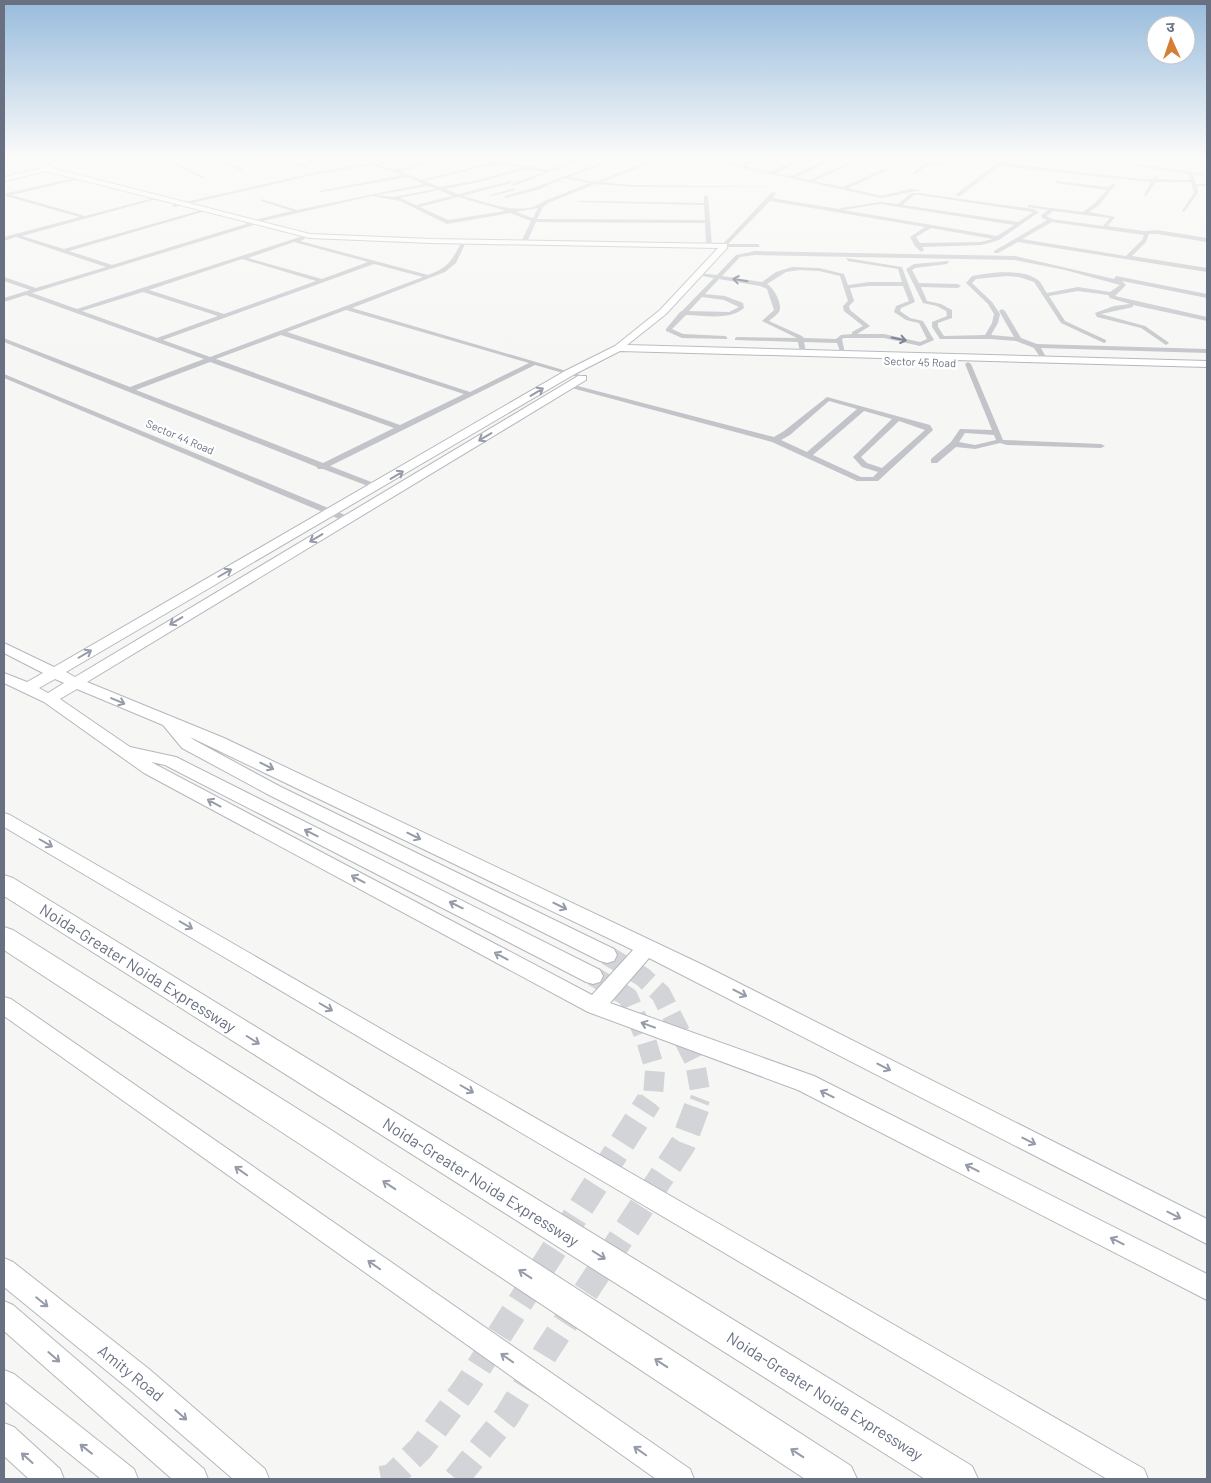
<svg xmlns="http://www.w3.org/2000/svg" width="1211" height="1483" font-family="Barlow,'Noto Sans Devanagari',sans-serif">
	<rect width="100%" height="100%" fill="#f6f6f4"/>
	<g fill="none" stroke-linecap="round" stroke-linejoin="round">
		<path stroke="#d2d4d8" stroke-width="20" stroke-dasharray="20 10" stroke-linecap="butt" d="M607,955L643,977L661,994L695,1062L701,1097L699,1102
			M593,976L628,997L646,1040L655,1070L653,1095L648,1102"/>
		<path stroke="#d2d4d8" stroke-width="26" stroke-dasharray="26 12" stroke-linecap="butt" d="M381,1479L392,1477L421,1448L466,1387L649,1101
			M456,1479L507,1416L546,1352L683,1144L699,1101"/>
		<defs>
			<path id="secondary" d="M68,157H77L52,168L310,234L431,239L727,244V248L666,314L627,345L1207,361V367L620,351L573,375L66,672L75,677L578,376H586V380L87,682L224,738L703,965L1207,1219V1244L649,958L610,1003L814,1076L1207,1274V1300L798,1090L588,1012L144,773L44,702L4,683V673L27,682L43,673L4,653V643L54,667L565,371L615,346L660,310L718,248L431,243L310,238L46,171L4,181V177L38,169ZM55,679L64,683L48,693L39,688ZM77,689L163,725L182,748L269,795L600,961L607,963L614,961L617,955L614,949L281,787L194,740L190,737L633,950L592,995L151,762L165,765L586,982L593,984L600,982L603,976L600,970L176,757L130,747L60,699Z
				M4,813L10,815L1144,1469L1148,1479H1107L4,827Z
				M4,997L11,999L690,1469L694,1479H656L4,1016Z
				M4,1258L13,1262L149,1369L265,1469L269,1479H233L129,1389L4,1287Z
				M4,1301L13,1305L204,1469L208,1479H172L4,1331Z
				M4,1370L14,1374L134,1469L138,1479H101L4,1401Z
				M4,1423L14,1427L60,1469L64,1479H29L4,1456Z"/>
			<path id="highway" d="M4,875L13,878L972,1466L978,1479H925L4,896Z
				M4,927L13,930L328,1128L851,1466L857,1479H805L306,1148L4,950Z"/>
		</defs>
		<use href="#secondary" stroke="#b5b7bd" stroke-width="2"/>
		<use href="#highway" stroke="#b5b7bb" stroke-width="2"/>
		<path fill="#c2c4c9" fill-rule="evenodd" d="M159,157H165L205,177L201,178Z
			M212,157H218L244,170L240,171Z
			M261,157H267L275,161L288,159L300,164L335,157H345L304,165L308,168L306,169L287,161L275,163Z
			M402,157H411L379,165L396,170L444,157H452L400,171L421,180L490,163L463,157H474L549,170L571,162L548,157L575,160L589,157L513,186L511,184L544,172L526,169L479,182L445,189L458,194L511,181V183L463,196C487,202 523,218 544,201L590,183L564,178L540,189L506,198L504,196L536,187L615,157H622L569,177L595,182L660,157H667L602,182L633,185L781,187H633L595,184L548,203L543,207L537,219L705,220L704,205L578,202L580,201L704,203V196L706,195L708,196L712,245L709,247L706,245L705,223L536,222L527,242L524,244L521,242L531,221L510,213L447,224L400,201L372,196L254,223V225L32,293L77,309L303,236L305,239L300,241L428,275C450,267 452,259 463,240H467L456,263L445,272L352,308L587,377L584,379L535,365L330,466L379,485V489H376L323,469H318L317,467L4,342V338L6,339L130,387L204,359L26,295L4,302V298L30,290L4,281V277L36,288L106,267L16,237L4,241V237L80,217L5,196L7,193L75,178V180L12,195L85,216L158,197L160,198L22,236L64,249L205,209L209,210L69,251L112,265L246,224V222L292,211L261,201V199L297,210L423,184L408,177L321,192L319,191L403,175L371,165L318,174L174,207L172,205L318,172L371,163L376,164ZM496,164L521,168L478,180L440,187L425,181ZM428,186L435,189L393,197L377,195ZM439,190L452,196L416,205L400,198ZM458,197L500,209L505,211L448,220L420,207ZM538,208L533,218L516,212ZM294,242L368,262L322,279L248,258ZM242,259L316,281L224,314L149,290ZM374,264L423,277L210,357L163,340ZM143,292L218,316L157,338L82,311ZM346,310L529,363L470,392L287,332ZM281,335L464,394L400,425L216,359ZM210,362L394,428L323,463L136,390Z
			M758,157H764L745,166L769,172L805,157H811L774,173L791,176L834,157H840L796,177L809,180L861,157H867L814,181L843,187L886,168L888,170L848,188L881,196L910,189L922,190L881,198L716,162L718,161L740,165Z
			M949,157H954L944,165H928L916,174L912,173L925,163H941Z
			M1005,157H1010L1003,163L1140,179H1153L1156,176L1158,177L1157,179L1190,180L1189,174L1134,166L1124,160L1102,157L1168,160L1170,162L1129,160L1135,164L1207,174V176L1193,174L1196,184H1207V186H1197L1198,193L1184,212L1182,211L1194,193L1191,182H1156L1146,196L1144,195L1151,182L1000,166L960,196H956V194Z
			M1054,181L1109,187L1112,184H1116L1099,205L1089,212L1115,217L1108,226L1144,231L1157,230L1207,238V242L1157,234H1149L1146,242L1132,256L1207,268V272L1018,242L998,253H994V251L1047,220L1042,218L1041,215L1048,210L1028,207V205L1083,212L1095,203L1107,190L1056,183ZM1053,211L1110,218L1103,226L1052,219L1047,216ZM1052,222L1144,235L1142,240L1126,256L1022,239Z
			M514,188L516,190L492,196L490,195Z
			M772,192L776,193L772,198L839,209L841,208L880,202L898,204L911,193H919L1033,209L1039,212L999,240L982,245L922,247L924,250L921,252L915,246L910,237L925,227L770,201L728,244H758L760,247H722V245ZM914,195H919L1033,212L1018,222L903,205ZM880,204L899,207L1014,225L997,236L843,210ZM931,228L993,239L980,242L920,243L916,237Z
			M755,251L1015,256L1114,279L1116,276L1207,294V298L1122,281L1126,285L1115,296L1207,317V321L1133,305V307L1101,314L1145,326L1168,342L1169,343L1166,345L1141,328L1097,317L1095,313L1114,306L1130,304L1110,298L1108,295L1078,291L1049,296L1065,321L1106,340V342L1104,343L1061,323L1034,282L1019,277L1007,276L976,279L972,283L992,302L1000,314L998,323L991,335L1014,337L999,311L1002,309L1005,311L1021,338L1037,344L1207,349V353L1041,348L1047,359L1044,361L1042,360L1034,348L1016,341L990,339H940L932,327V322L947,316L946,311L937,306L923,303L906,269L914,264L949,261L947,264L915,268L912,270L919,283L958,284L961,286L958,288L921,287L927,301L941,304L952,310V318L938,323V327L944,336L985,335L992,323L994,314L988,304L966,283L972,276C989,273 1023,268 1038,280C1042,283 1044,289 1047,293L1078,287L1110,292L1120,285L1065,270L1015,260L755,255L740,257L722,276L762,282L776,272L792,267L819,268L844,274L848,285L869,282H902L898,269L848,261L846,258L902,267L915,302L901,308L900,311L910,318L923,321L934,340L920,346L884,338H844L842,339L845,354H841L837,343L804,342L806,352L803,354L800,352L798,342L735,340V338L737,337L797,338L762,321L774,310L767,289L760,286L719,279L705,294L725,296L743,303L744,308C729,321 704,315 686,315L672,329L683,334L725,336L727,337V339L682,338L666,331V329L680,312L682,311L714,278L697,275V273L717,275L736,255ZM800,270L819,271L840,276L848,301L843,306L844,311L863,326L852,332V334L841,335L836,339L804,338L802,336L769,321C772,318 780,313 780,309C781,301 773,287 767,284L786,272ZM869,286H903L909,301L896,306L894,312L906,320L919,323L927,339L920,342L884,334H857L870,326L850,310L849,306L854,301L850,288ZM702,297L724,300L739,307L729,312L689,311Z
			M968,362L971,364L1003,440L1101,444L1105,446L1101,448L1007,445L1000,443L975,449L956,447L937,463H931V459L951,442L960,429L992,430L965,364ZM965,433L994,435L996,440L975,445L959,442Z
			M4,374L350,517L351,519L347,522L344,521L4,378Z
			M570,384L774,437L784,431L827,397L930,425L933,430L878,481H857L772,442L568,387L566,386ZM829,401L857,409L807,452L781,440L790,435ZM864,411L892,419L853,457L862,467L878,472L873,477H861L813,455ZM899,421L925,430L882,468L867,463L861,457Z"/>
		<use href="#secondary" fill="#fff" fill-rule="evenodd"/>
		<use href="#highway" fill="#fff" fill-rule="evenodd"/>
	</g>
	<defs><path id="oneway-shaft" d="M-6 0H5M1.5-3L5.5 0L1.5 3" fill="none" stroke-width="1.6" stroke-linecap="round" stroke-linejoin="round" transform="scale(1.25)"/></defs>
	<g stroke="#6c7486">
		<use href="#oneway-shaft" transform="translate(740 280) rotate(-171)"/>
		<use href="#oneway-shaft" transform="translate(899 339) rotate(11)"/>
	</g>
	<g stroke="#959ba8">
		<use href="#oneway-shaft" transform="translate(537 392) rotate(-31)"/>
		<use href="#oneway-shaft" transform="translate(485 437) rotate(149)"/>
		<use href="#oneway-shaft" transform="translate(397 475) rotate(-31)"/>
		<use href="#oneway-shaft" transform="translate(316 538) rotate(149)"/>
		<use href="#oneway-shaft" transform="translate(225 573) rotate(-30)"/>
		<use href="#oneway-shaft" transform="translate(176 621) rotate(149)"/>
		<use href="#oneway-shaft" transform="translate(85 654) rotate(-30)"/>
		<use href="#oneway-shaft" transform="translate(118 701) rotate(23)"/>
		<use href="#oneway-shaft" transform="translate(267 766) rotate(26)"/>
		<use href="#oneway-shaft" transform="translate(214 803) rotate(-152)"/>
		<use href="#oneway-shaft" transform="translate(311 833) rotate(-153)"/>
		<use href="#oneway-shaft" transform="translate(414 836) rotate(26)"/>
		<use href="#oneway-shaft" transform="translate(46 843) rotate(30)"/>
		<use href="#oneway-shaft" transform="translate(358 879) rotate(-152)"/>
		<use href="#oneway-shaft" transform="translate(456 905) rotate(-154)"/>
		<use href="#oneway-shaft" transform="translate(560 906) rotate(26)"/>
		<use href="#oneway-shaft" transform="translate(186 925) rotate(30)"/>
		<use href="#oneway-shaft" transform="translate(501 956) rotate(-152)"/>
		<use href="#oneway-shaft" transform="translate(740 993) rotate(27)"/>
		<use href="#oneway-shaft" transform="translate(326 1007) rotate(30)"/>
		<use href="#oneway-shaft" transform="translate(648 1025) rotate(-160)"/>
		<use href="#oneway-shaft" transform="translate(253 1040) rotate(32)"/>
		<use href="#oneway-shaft" transform="translate(884 1067) rotate(27)"/>
		<use href="#oneway-shaft" transform="translate(467 1089) rotate(30)"/>
		<use href="#oneway-shaft" transform="translate(827 1094) rotate(-153)"/>
		<use href="#oneway-shaft" transform="translate(1029 1141) rotate(27)"/>
		<use href="#oneway-shaft" transform="translate(972 1168) rotate(-153)"/>
		<use href="#oneway-shaft" transform="translate(241 1171) rotate(-145)"/>
		<use href="#oneway-shaft" transform="translate(389 1185) rotate(-147)"/>
		<use href="#oneway-shaft" transform="translate(1174 1215) rotate(27)"/>
		<use href="#oneway-shaft" transform="translate(1117 1241) rotate(-153)"/>
		<use href="#oneway-shaft" transform="translate(599 1255) rotate(32)"/>
		<use href="#oneway-shaft" transform="translate(374 1265) rotate(-145)"/>
		<use href="#oneway-shaft" transform="translate(525 1274) rotate(-147)"/>
		<use href="#oneway-shaft" transform="translate(42 1302) rotate(39)"/>
		<use href="#oneway-shaft" transform="translate(54 1357) rotate(41)"/>
		<use href="#oneway-shaft" transform="translate(507 1358) rotate(-145)"/>
		<use href="#oneway-shaft" transform="translate(661 1363) rotate(-147)"/>
		<use href="#oneway-shaft" transform="translate(181 1415) rotate(41)"/>
		<use href="#oneway-shaft" transform="translate(86 1449) rotate(-142)"/>
		<use href="#oneway-shaft" transform="translate(640 1451) rotate(-145)"/>
		<use href="#oneway-shaft" transform="translate(797 1453) rotate(-147)"/>
		<use href="#oneway-shaft" transform="translate(27 1458) rotate(-138)"/>
	</g>
	<linearGradient id="sky" x2="0" y2="1"><stop stop-color="#97bbdc"/><stop offset="0.43" stop-color="#fbfbfa"/><stop offset="1" stop-color="#fbfbfa" stop-opacity="0"/></linearGradient>
	<rect width="1211" height="365" fill="url(#sky)"/>
	<g text-anchor="middle" stroke-width="5" stroke-linejoin="round" paint-order="stroke">
		<g font-size="11" fill="#687082" stroke="#fff">
			<text transform="translate(920 362) rotate(2)" y="4">Sector 45 Road</text>
			<text transform="translate(180 437) rotate(23)" y="4">Sector 44 Road</text>
		</g>
		<g font-size="16" fill="#687082" stroke="#fff">
			<text transform="translate(138 968) rotate(32)" y="6">Noida-Greater Noida Expressway</text>
			<text transform="translate(481 1182) rotate(32)" y="6">Noida-Greater Noida Expressway</text>
			<text transform="translate(131 1373) rotate(39)" y="6">Amity Road</text>
			<text transform="translate(825 1396) rotate(32)" y="6">Noida-Greater Noida Expressway</text>
		</g>
	</g>
	<rect width="1211" height="1483" fill="none" stroke="#687082" stroke-width="10"/>
	<g transform="translate(1171 40) rotate(357)"><circle r="24" fill="#ffffff" stroke="#c3c6cd"/>
	<path d="M0-4L9 19L0 12L-9 19Z" fill="#d47f36"/>
	<text y="-8" font-size="14" font-weight="bold" text-anchor="middle" fill="#687082">उ</text>
	</g>
</svg>
